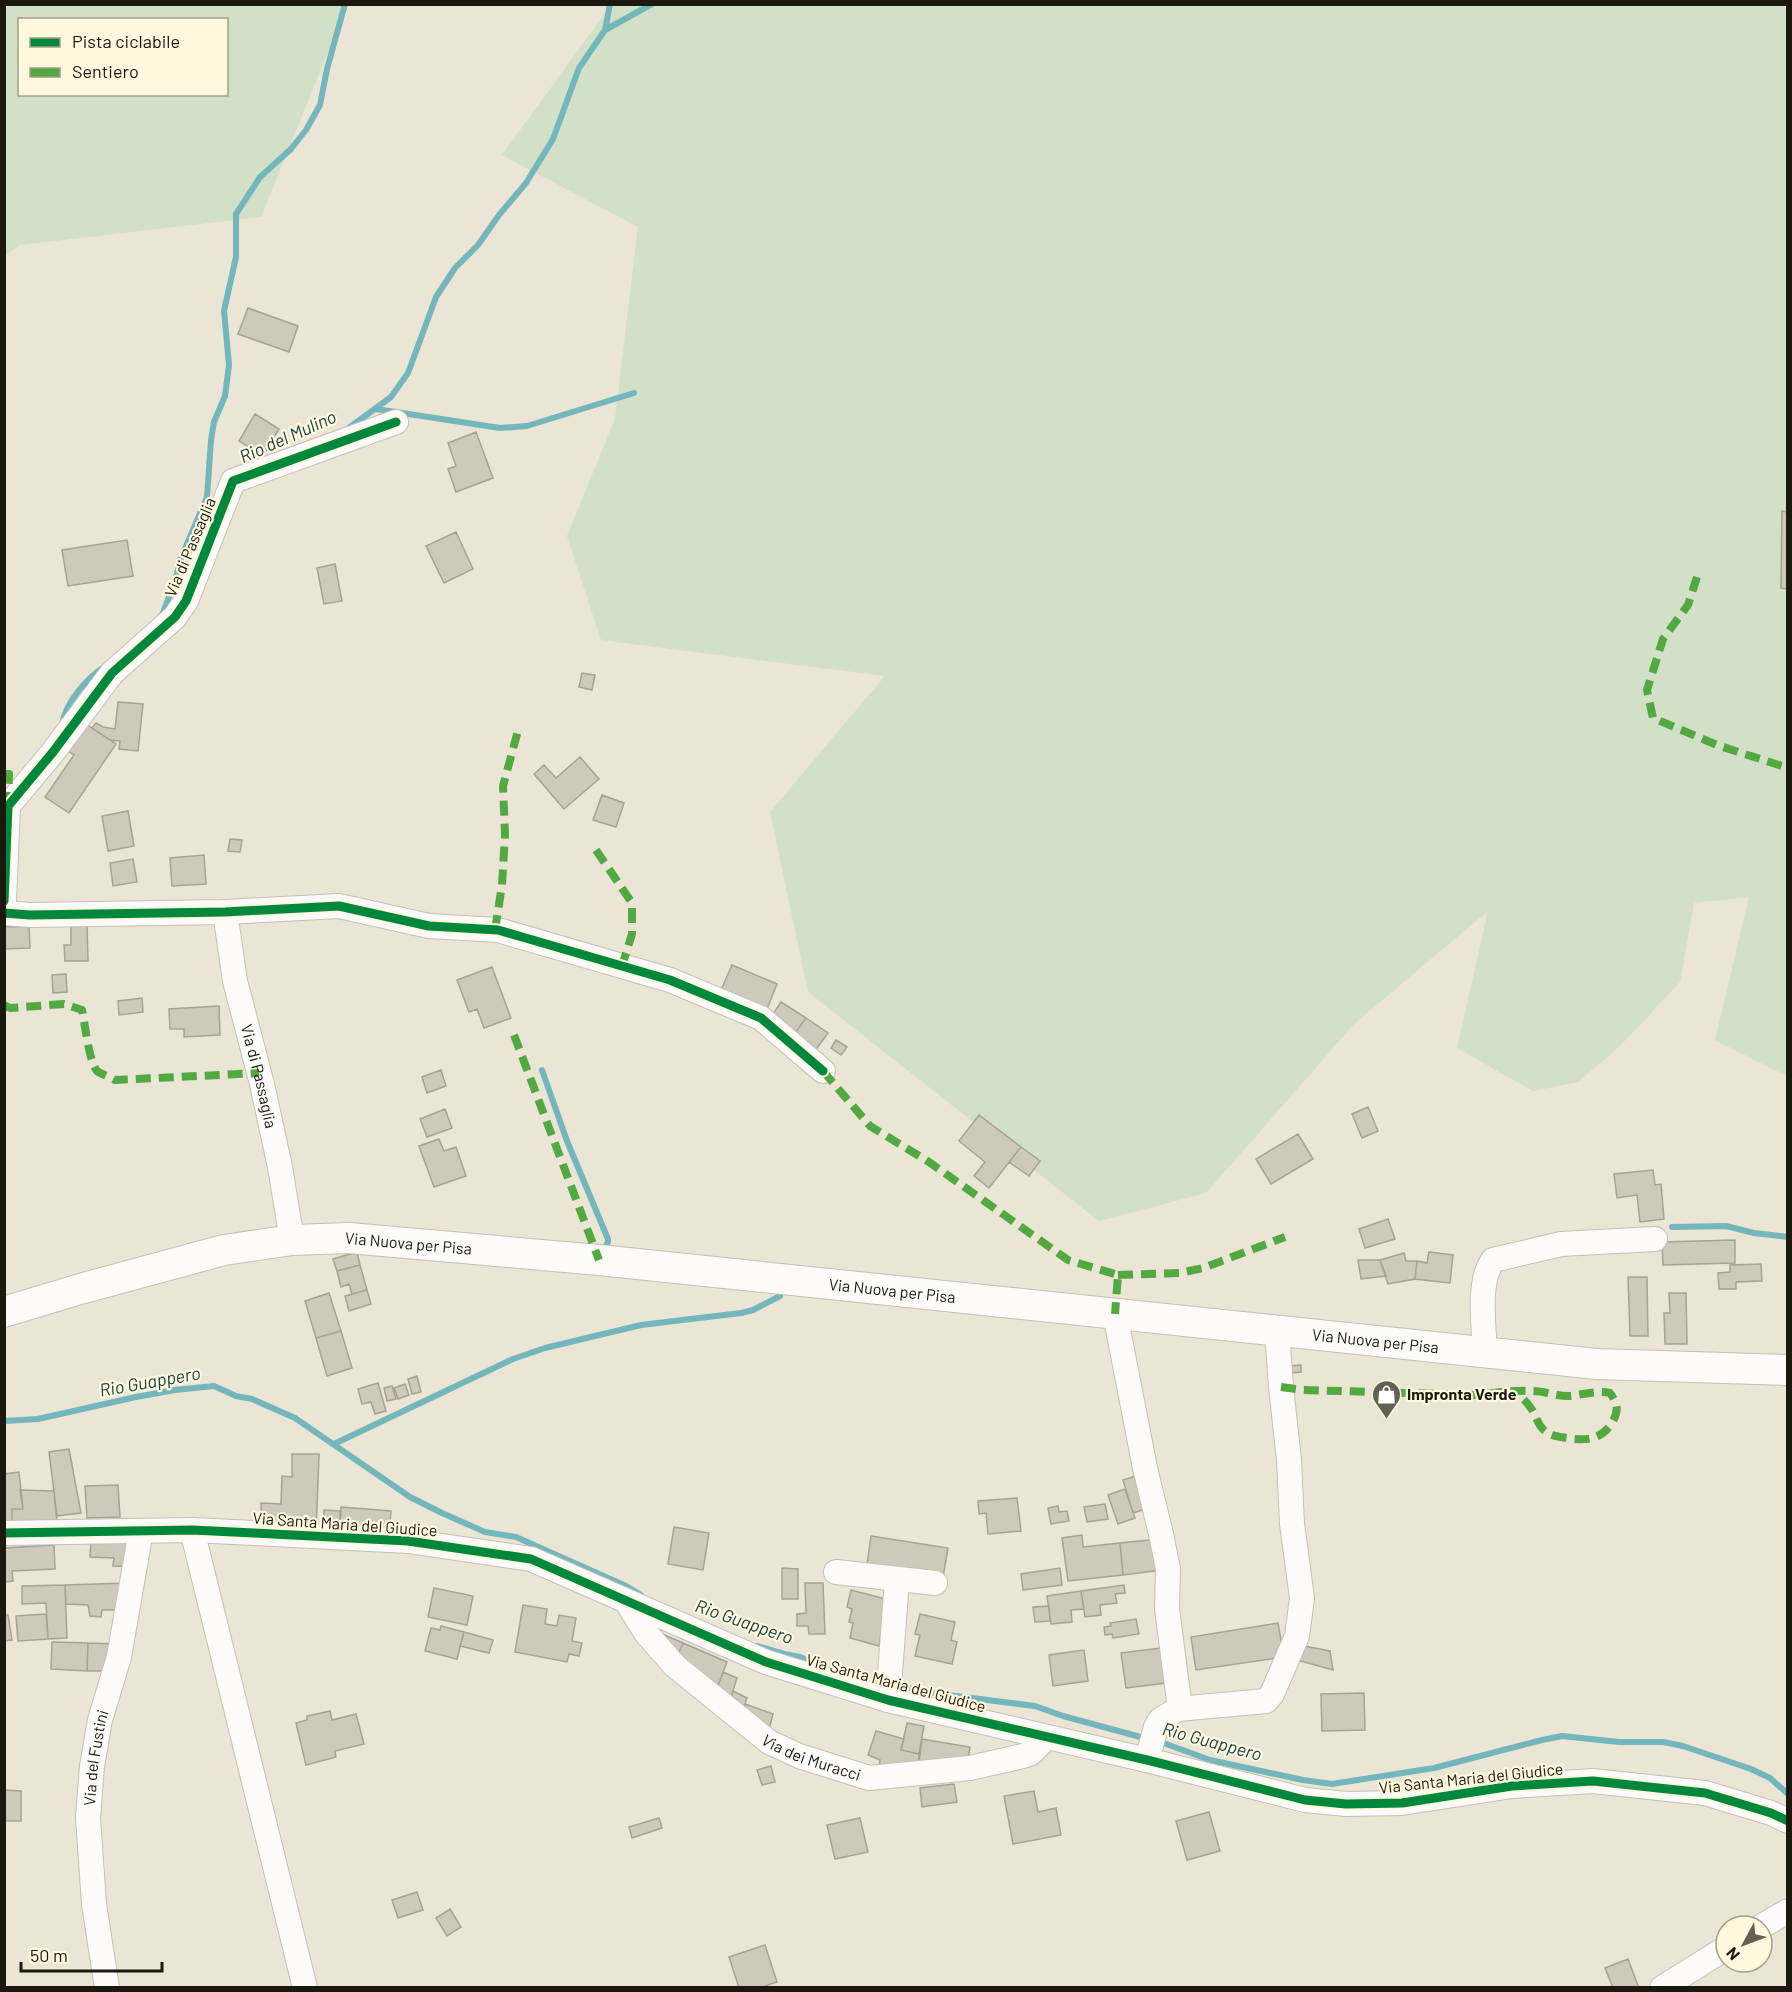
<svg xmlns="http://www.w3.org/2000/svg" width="1792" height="1992" font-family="Barlow,sans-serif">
	<rect width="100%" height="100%" fill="#eae5d4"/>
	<path fill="#d1e0c6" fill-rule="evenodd" d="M5,4H347V5L261,217L20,245L5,256ZM20,20H226V94H20Z
		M611,5H1787V1076L1715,1040L1749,897L1694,903L1680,982L1621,1045L1578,1082L1533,1091L1457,1048L1488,911L1354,1024L1206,1193L1099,1221L808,992L770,812L885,676L601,640L567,536L615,419L638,227L502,155Z"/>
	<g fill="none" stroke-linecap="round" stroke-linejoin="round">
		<path stroke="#73b6bb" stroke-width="6" d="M605,30L652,4
			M376,409L500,428L527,426L634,393
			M350,427L391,397L408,373L436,297L455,268L478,245L499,215L526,183L553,139L579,68L605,30L610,4
			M161,618L175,581L181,558L207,497L211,440L214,422L225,396L229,365L224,311L236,257V214L260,177L291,149L306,130L320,105L327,69L345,4
			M62,725C65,703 86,679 104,667
			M542,1070L567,1141L608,1239V1242L605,1247
			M1672,1227L1726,1226L1754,1233L1788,1237
			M4,1421L38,1419L136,1397L175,1390L214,1386L236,1396L252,1399L295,1418L410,1497L442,1513L485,1532L516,1537L626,1586L641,1595
			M334,1444L513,1359L545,1348L641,1325L741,1313L753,1310L780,1296
			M757,1646L784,1654L800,1657L827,1669
			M894,1685L932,1693L1035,1706L1063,1716L1148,1739
			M1158,1741L1210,1760L1303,1780L1332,1784L1434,1768L1542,1740L1562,1736L1619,1742H1663L1683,1746L1751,1769L1770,1778L1788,1794"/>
	</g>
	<path fill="#cdc9bb" stroke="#a6a295" stroke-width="1.5" d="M248,308L298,326L289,352L238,334Z
		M255,414L279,429L263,456L239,441Z
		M476,432L493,478L456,492L448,469L456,466L448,443Z
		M1782,511L1788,512V589L1781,588Z
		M456,532L473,569L444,583L426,546Z
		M127,540L133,576L68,586L62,550Z
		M335,564L342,601L324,604L317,568Z
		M582,673L595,675L592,690L579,687Z
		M118,702L143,704L138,751L119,749L120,741L110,740L92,728L96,723L103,727L115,729Z
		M86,724L116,744L69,813L45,797L74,755L68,751Z
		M580,757L599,779L564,809L534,774L544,765L556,778Z
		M602,795L624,803L616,827L593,820Z
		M128,811L134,846L108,851L102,816Z
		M230,839L242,840L240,852L228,851Z
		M204,855L206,884L172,886L170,858Z
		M133,859L137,882L113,886L110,863Z
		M71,921H87L88,961H65L64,945H71Z
		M29,926L30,948L4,949V927Z
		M732,965L777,984L767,1009L721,990Z
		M492,967L511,1018L484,1028L477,1009L469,1012L457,980Z
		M66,974L67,992L53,993L52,975Z
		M142,998L143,1012L119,1015L118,1001Z
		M781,1002L806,1018L793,1036L769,1020Z
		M219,1006L220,1035L184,1037V1029H170L169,1009Z
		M806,1018L828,1033L815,1051L793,1036Z
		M836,1040L847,1047L841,1055L831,1048Z
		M441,1070L446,1086L427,1093L422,1077Z
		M1368,1107L1378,1131L1362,1138L1352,1114Z
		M445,1109L452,1128L427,1137L420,1119Z
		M979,1115L1021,1147L989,1188L974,1176L985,1162L959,1141Z
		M1298,1134L1313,1159L1271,1184L1256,1159Z
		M439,1139L444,1151L456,1147L466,1176L434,1187L419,1146Z
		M1021,1147L1040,1161L1029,1176L1009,1162Z
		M1653,1170L1655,1185L1661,1184L1664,1219L1640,1222L1637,1195L1617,1198L1614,1174Z
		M1388,1219L1395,1239L1365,1248L1359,1229Z
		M1735,1240V1263L1663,1265L1662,1242Z
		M357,1252L360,1265L337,1271L333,1259Z
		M1429,1252L1453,1255L1450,1283L1415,1279L1417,1261L1427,1263Z
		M1404,1253L1406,1261H1417L1415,1279L1388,1284L1380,1260Z
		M1358,1260H1380L1386,1276L1361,1279Z
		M1761,1264L1762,1281L1736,1282V1289H1719L1718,1273L1730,1272V1265Z
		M360,1265L367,1290L352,1294L349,1284L341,1287L337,1271Z
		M1628,1277H1647L1648,1336H1630Z
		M367,1290L371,1304L349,1311L345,1296Z
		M329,1293L341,1331L316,1338L305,1301Z
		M1669,1293H1686L1687,1344H1665L1664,1313H1670Z
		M341,1331L352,1368L327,1376L316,1338Z
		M1301,1365V1372L1291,1373L1290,1366Z
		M417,1376L421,1392L412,1394L408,1379Z
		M378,1383L386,1411L375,1414L371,1402L362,1404L358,1389Z
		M405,1384L409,1395L398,1399L394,1388Z
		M392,1386L396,1399L387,1401L384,1388Z
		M69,1449L81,1513L57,1516L49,1452Z
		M292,1454H319L316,1533L261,1531V1503L281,1504L282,1476L292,1477Z
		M19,1472L23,1509H12V1524H4V1474Z
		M1139,1475L1149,1508L1133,1513L1123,1480Z
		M118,1485L120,1517L87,1518L85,1486Z
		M1125,1489L1135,1518L1118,1524L1108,1495Z
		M20,1490L54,1491L57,1523L12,1524V1509H23Z
		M1017,1498L1021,1531L988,1534L986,1513L979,1514L978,1501Z
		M1105,1504L1108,1519L1087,1522L1084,1507Z
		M1058,1506L1059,1512L1067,1511L1069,1521L1051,1524L1048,1508Z
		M341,1507L391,1511L389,1533L340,1528Z
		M324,1510L340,1511V1528L323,1532Z
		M674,1527L709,1533L703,1570L668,1564Z
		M1082,1535L1083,1547L1120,1543L1123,1575L1068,1581L1062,1538Z
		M871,1536L948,1548L943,1577L867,1565Z
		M1159,1539L1162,1570L1123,1575L1120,1543Z
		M91,1541L134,1544L133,1567L113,1566L114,1558L90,1557Z
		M54,1545L55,1569L12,1571L13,1581L5,1582L4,1592V1548Z
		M782,1568L798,1569V1599H782Z
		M1060,1568L1062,1585L1023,1590L1021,1574Z
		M127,1583L120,1610H102L101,1617L90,1616L88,1605L66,1604L65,1585Z
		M805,1583H823L825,1634H809L808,1626H797V1614L806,1613Z
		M65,1585L67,1638L48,1639L46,1603L22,1604V1586Z
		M1124,1585L1125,1593L1115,1594L1117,1603L1100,1605L1101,1615L1085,1617L1081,1591Z
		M434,1588L473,1596L467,1625L428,1617Z
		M851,1590L886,1599L879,1646L850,1638L853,1623L849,1622L852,1609L847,1607Z
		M1081,1591L1084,1609L1071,1610L1072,1622L1051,1624L1047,1596Z
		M523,1605L547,1609L545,1624L557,1626L559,1615L576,1618L572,1641L582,1643L579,1656L569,1654L567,1662L515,1652Z
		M1049,1606L1050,1621L1035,1622L1033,1607Z
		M46,1614L48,1639L18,1641L16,1616Z
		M920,1614L955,1622L951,1640L957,1642L952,1664L915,1656L920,1635L915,1634Z
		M4,1615H8L12,1640L4,1641Z
		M1136,1619L1139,1634L1113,1638L1112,1634L1105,1635L1104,1627L1111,1626L1110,1623Z
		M1278,1623L1284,1657L1196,1670L1191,1637Z
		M441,1626L464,1632L457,1659L425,1651L431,1628L440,1630Z
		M464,1632L493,1640L489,1653L460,1646Z
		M658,1632L683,1643L678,1654Z
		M52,1642L88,1643L87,1671L51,1669Z
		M88,1643L115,1644L109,1671H87Z
		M683,1643L727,1662L716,1691L675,1661Z
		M1304,1646L1330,1651L1333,1670L1297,1660Z
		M1161,1648L1166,1683L1126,1688L1121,1653Z
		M1084,1650L1088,1681L1053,1686L1049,1655Z
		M723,1672L737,1678L729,1704L716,1691Z
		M733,1691L747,1698L741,1716L729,1704Z
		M1364,1693L1365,1730L1322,1731L1321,1694Z
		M745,1704L773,1714L767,1737L741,1716Z
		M330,1711L332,1720L356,1714L364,1744L335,1751L336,1757L306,1765L296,1723L307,1720V1716Z
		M907,1723L924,1726L919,1754L901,1750Z
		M876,1731L904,1739L901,1750L919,1754L918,1770L879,1768L880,1760L868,1755Z
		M922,1739L970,1747L967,1766L918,1770Z
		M771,1766L775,1782L762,1785L757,1770Z
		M954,1784L957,1802L922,1807L920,1788Z
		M4,1790L21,1791V1821H4Z
		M1034,1791L1038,1812L1056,1808L1061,1835L1013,1844L1004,1796Z
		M1209,1812L1220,1851L1187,1860L1176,1821Z
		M659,1818L662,1828L632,1838L629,1827Z
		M860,1818L868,1852L835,1859L827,1825Z
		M417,1892L423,1910L398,1918L392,1900Z
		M450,1909L461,1927L447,1936L436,1918Z
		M765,1945L777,1982L759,1988H739L729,1957Z
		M1628,1959L1639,1988H1613L1605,1968Z"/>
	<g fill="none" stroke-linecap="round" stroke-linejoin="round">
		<defs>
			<g id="minor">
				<path d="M4,901L8,806L53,752L112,673L175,617L186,601L233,481L396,422"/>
				<path id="s1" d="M225,912L235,981L262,1084L280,1167L292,1240"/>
				<path d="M4,913L30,915L225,912L339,906L429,926L498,930L670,980L761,1018L823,1071"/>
				<path d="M1115,1314L1145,1468L1161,1534L1168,1569L1167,1609L1179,1701L1178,1709L1160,1720L1156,1727L1147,1760"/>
				<path d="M1485,1353C1484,1326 1477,1282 1493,1260L1561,1244L1655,1239"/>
				<path d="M192,1530L305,1988"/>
				<path d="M4,1533L192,1530L254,1533L408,1541L531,1559L766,1662L888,1700L1147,1760L1305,1800L1346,1804L1402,1803L1512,1786L1593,1781L1705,1793L1771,1813L1788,1821"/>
				<path d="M836,1572L935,1583"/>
				<path id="s2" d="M626,1601L646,1633L675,1666L769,1742L799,1756L869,1778L970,1768L1023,1756L1031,1753L1046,1738"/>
				<path d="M888,1700L897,1580"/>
				<path d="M1178,1709L1266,1701L1272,1694L1297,1636L1302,1598L1292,1524L1289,1460L1281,1387L1277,1330"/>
				<path d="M1762,1926L1788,1911"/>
				<path id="s3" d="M107,1988L94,1904L88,1818L92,1766L100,1720L119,1657L141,1531"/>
				<path d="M1662,1988L1726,1948"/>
			</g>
			<g id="major">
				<path id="s4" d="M4,1312L80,1289L224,1250L292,1240L349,1238L599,1260L1597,1364L1788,1370"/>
			</g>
		</defs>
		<use href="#minor" stroke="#c5c0b3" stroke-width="26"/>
		<use href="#major" stroke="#c5c0b3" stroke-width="32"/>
		<use href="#minor" stroke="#fcfbf9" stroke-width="24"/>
		<use href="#major" stroke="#fcfbf9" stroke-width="30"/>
		<path stroke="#52a941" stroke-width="8" stroke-dasharray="15 8" stroke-linecap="butt" d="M1697,577L1688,605L1663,639L1647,690L1653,718L1717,745L1788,768
			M4,774H9L8,805
			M596,850L632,903V934L622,966
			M495,930L502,885L505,835L503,786L519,727
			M4,1005L10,1008L64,1004L82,1010C85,1024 89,1062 97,1071C101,1074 110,1077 115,1080L259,1073
			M514,1035L599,1260
			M823,1071L870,1126L929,1162L1068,1260L1118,1275L1115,1314
			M1118,1275L1180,1273L1203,1268L1285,1237
			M1281,1387L1303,1390L1476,1395C1494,1393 1513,1390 1532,1391C1544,1391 1556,1396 1568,1396C1583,1395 1596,1390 1610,1393C1618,1404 1619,1411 1612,1423C1601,1440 1586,1441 1567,1438C1560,1437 1551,1436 1545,1431C1537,1425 1536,1414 1530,1407C1526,1400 1519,1396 1513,1391"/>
		<defs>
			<path id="cycleway" d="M4,901L8,806L53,752L112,673L175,617L186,601L233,481L396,422
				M4,913L30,915L225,912L339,906L429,926L498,930L670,980L761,1018L823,1071
				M4,1533L192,1530L254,1533L408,1541L531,1559L766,1662L888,1700L1147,1760L1305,1800L1346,1804L1402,1803L1512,1786L1593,1781L1705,1793L1771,1813L1788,1821"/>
		</defs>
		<use href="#cycleway" stroke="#fff7de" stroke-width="13"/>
		<use href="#cycleway" stroke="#00873e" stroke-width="9"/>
	</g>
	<defs>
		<symbol id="shop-pin" viewBox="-11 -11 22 30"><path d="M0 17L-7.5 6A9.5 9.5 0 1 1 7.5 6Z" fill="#636053" stroke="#fff7de"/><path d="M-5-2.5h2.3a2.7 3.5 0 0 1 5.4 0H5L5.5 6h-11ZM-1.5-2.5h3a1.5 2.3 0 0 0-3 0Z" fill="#fff"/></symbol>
	</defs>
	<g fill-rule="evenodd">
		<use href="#shop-pin" x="1370" y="1378" width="33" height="45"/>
	</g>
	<g text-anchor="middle" stroke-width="4.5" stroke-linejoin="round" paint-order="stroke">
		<g font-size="16" fill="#1b180d" stroke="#fff7de">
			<text transform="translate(190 547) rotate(-67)" y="6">Via di Passaglia</text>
			<text dy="6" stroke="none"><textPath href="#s1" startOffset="168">Via di Passaglia</textPath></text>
			<text dy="6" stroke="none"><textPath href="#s4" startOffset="414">Via Nuova per Pisa</textPath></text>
			<text dy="6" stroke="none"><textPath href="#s4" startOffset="900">Via Nuova per Pisa</textPath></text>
			<text dy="6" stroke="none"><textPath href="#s4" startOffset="1386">Via Nuova per Pisa</textPath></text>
			<text transform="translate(345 1524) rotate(4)" y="6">Via Santa Maria del Giudice</text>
			<text transform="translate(896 1683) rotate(15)" y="6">Via Santa Maria del Giudice</text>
			<text dy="6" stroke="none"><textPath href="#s2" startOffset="248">Via dei Muracci</textPath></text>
			<text dy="6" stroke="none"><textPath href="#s3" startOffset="232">Via del Fustini</textPath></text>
			<text transform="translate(1471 1778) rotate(-6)" y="6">Via Santa Maria del Giudice</text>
		</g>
		<g font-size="16" font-weight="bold" fill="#1b180d" stroke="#fff7de" text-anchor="start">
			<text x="1407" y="1400">Impronta Verde</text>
		</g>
		<g font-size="18" font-style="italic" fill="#164248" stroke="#fff7de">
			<text transform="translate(288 437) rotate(-24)" y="6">Rio del Mulino</text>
			<text transform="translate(150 1382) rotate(-10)" y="6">Rio Guappero</text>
			<text transform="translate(744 1622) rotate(19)" y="6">Rio Guappero</text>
			<text transform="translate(1212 1742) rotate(15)" y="6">Rio Guappero</text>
		</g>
	</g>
	<rect width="1792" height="1992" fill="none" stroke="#1b180d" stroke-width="12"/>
	<rect x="18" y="18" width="210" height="78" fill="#fff7de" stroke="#a49e8a" stroke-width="1.5"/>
	<rect x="30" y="38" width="30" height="9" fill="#00873e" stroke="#a49e8a" stroke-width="1.5"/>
	<text x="72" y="48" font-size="18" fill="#1b180d">Pista ciclabile</text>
	<rect x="30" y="68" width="30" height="9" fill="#52a941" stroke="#a49e8a" stroke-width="1.5"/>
	<text x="72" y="78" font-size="18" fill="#1b180d">Sentiero</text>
	<g transform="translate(1744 1944) rotate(229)"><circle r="28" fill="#fff7de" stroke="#a49e8a" stroke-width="1.5"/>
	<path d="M0-4.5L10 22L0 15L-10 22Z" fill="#636053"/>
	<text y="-9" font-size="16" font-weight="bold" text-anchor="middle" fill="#1b180d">N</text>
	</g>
	<path d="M21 1962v9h141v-9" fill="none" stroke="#1b180d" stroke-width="3"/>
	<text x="30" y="1962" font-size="18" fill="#1b180d" stroke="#fff7de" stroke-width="4.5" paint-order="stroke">50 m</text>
</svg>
